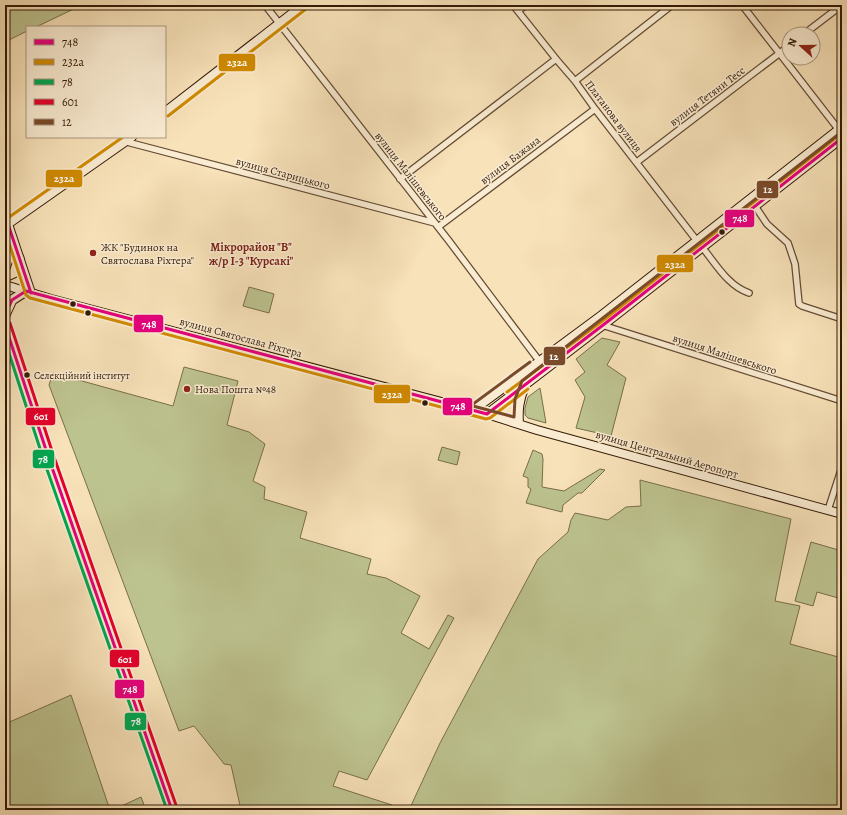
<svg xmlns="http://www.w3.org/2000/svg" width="847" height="815" font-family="Alegreya,serif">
	<rect width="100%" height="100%" fill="#f8e2b9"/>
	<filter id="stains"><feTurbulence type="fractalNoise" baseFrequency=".005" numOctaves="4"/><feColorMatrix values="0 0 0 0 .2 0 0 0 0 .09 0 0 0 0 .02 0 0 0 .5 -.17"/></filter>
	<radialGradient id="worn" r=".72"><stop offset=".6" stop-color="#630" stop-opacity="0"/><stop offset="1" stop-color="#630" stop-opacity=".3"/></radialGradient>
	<path fill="#bdc38f" stroke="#786e4b" d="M5,5H82L36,27H27V31L5,42Z
		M249,287L274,294L269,313L243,306Z
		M602,338L620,342L607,365L626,378L611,436L576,428L585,397L575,380L585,372L576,359Z
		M184,367L238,381L227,425L249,432L265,444L253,481L265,487L264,499L307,512L300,538L371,559L367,574L386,578L420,596L401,633L429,649L448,615L454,618L367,780L339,771L333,786L392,805L391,810H241L231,765L224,764L221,760L194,726L179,731L49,385L53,373L173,406Z
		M540,388L546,423L528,418L525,415V408L528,397Z
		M442,447L460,452L457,465L438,460Z
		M533,450L542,454L543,459L542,487L564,491L600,469L605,470L582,493H578L563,505L562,512L526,503L531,489L528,487V478L523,476Z
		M640,480L791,519L775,601L800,606L790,644L842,658V810H409L440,743L538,559L568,532L571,520L575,513L608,520L626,507L641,506Z
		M811,542L842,551V599L817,592L813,606L795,601Z
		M71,695L110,810H5V724Z
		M141,797L146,810H116L115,809Z"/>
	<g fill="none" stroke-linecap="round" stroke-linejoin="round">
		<defs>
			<path id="street" d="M265,5L449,241L540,362
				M513,5L556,59L575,81L595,109L697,241
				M742,5L839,130
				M518,11L526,5
				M804,34L842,5
				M575,81L672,5
				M127,142L435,223
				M637,162L789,46
				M400,179L556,59
				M755,206L767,224L788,243L795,264L799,304L802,306L842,319
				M438,227L595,109
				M702,247C716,264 728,286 749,293
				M602,325L842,401
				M828,510L842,467"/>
			<path id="secondary" d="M165,112L303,5
				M5,215L31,293
				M8,224L132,137
				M5,285L51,299L487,414L537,430L842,514
				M472,411L602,315L842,127
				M487,414L607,322L842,138
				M519,424C518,410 519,400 525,386"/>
			<path id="primary" d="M5,277L14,273L19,258
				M5,315L12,300L26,291
				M5,325L49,459L172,810"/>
		</defs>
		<use href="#street" stroke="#644c34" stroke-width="8"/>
		<use href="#secondary" stroke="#331a07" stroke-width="10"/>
		<use href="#primary" stroke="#331a07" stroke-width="11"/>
		<use href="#street" stroke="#faecd2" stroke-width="5.5"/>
		<use href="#secondary" stroke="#faecd2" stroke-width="8"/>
		<use href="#primary" stroke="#f8e2b9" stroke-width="9"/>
		<defs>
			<path id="bus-1" d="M5,215L31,293
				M5,315L12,300L26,291L487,414L607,322L842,138
				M5,325L49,459L172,810"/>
			<path id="bus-2" d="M168,116L306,9
				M5,220L123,137
				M5,231L26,295L30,298L486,419L490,418L528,389
				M507,392L605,319L842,133"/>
			<path id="bus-3" d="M5,341L44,461L167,810"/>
			<path id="bus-4" d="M10,323L54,457L177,808"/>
			<path id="bus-5" d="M473,406L514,417L515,399L522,381L839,134
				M469,407L530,362"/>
		</defs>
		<use href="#bus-1" stroke="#faecd2" stroke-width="6"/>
		<use href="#bus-2" stroke="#faecd2" stroke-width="6"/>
		<use href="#bus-3" stroke="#faecd2" stroke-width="6"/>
		<use href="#bus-4" stroke="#faecd2" stroke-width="6"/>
		<use href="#bus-5" stroke="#faecd2" stroke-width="6"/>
		<use href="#bus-1" stroke="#e5007d" stroke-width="3"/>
		<use href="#bus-2" stroke="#d08a01" stroke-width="3"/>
		<use href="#bus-3" stroke="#00a651" stroke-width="3"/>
		<use href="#bus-4" stroke="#e4002b" stroke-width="3"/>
		<use href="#bus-5" stroke="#7a4b2a" stroke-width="3"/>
	</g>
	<g fill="#331a07" stroke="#faecd2" stroke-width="1.5">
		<circle cx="722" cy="232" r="3.5"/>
		<circle cx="73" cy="304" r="3.5"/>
		<circle cx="88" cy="313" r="3.5"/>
		<circle cx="27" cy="375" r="3.5"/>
		<circle cx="425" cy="403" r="3.5"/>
	</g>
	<g fill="#8f2418" stroke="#faecd2" stroke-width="1.5">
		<circle cx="93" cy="253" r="4"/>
		<circle cx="187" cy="389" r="4"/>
	</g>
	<g text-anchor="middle" stroke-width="3" stroke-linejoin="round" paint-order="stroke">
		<g font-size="10" fill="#331a07" stroke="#faecd2" text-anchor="start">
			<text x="34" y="379">Селекційний інститут</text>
		</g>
		<g font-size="11" fill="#331a07" stroke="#faecd2">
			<text transform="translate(707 96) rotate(-37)" y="4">вулиця Тетяни Тесс</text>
			<text transform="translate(614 116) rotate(53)" y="4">Платанова вулиця</text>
			<text transform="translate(510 160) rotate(-37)" y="4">вулиця Бажана</text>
			<text transform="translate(283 173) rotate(15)" y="4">вулиця Старицького</text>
			<text transform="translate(411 176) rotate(52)" y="4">вулиця Малішевського</text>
			<text transform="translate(241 337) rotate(15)" y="4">вулиця Святослава Ріхтера</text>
			<text transform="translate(725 354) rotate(18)" y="4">вулиця Малішевського</text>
			<text transform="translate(667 454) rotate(16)" y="4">вулиця Центральний Аеропорт</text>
		</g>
		<g font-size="11" fill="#331a07" stroke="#faecd2" text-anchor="start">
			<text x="101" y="251">ЖК "Будинок на<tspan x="101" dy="13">Святослава Ріхтера"</tspan></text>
			<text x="195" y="393">Нова Пошта №48</text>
		</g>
		<g font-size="12" font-weight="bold" fill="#7a1f14" stroke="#faecd2">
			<text x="251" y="251">Мікрорайон "В"<tspan x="251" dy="14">ж/р I-3 "Курсакі"</tspan></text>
		</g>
	</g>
	<g stroke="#faecd2" stroke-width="1.5">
		<rect x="218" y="53" width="38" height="19" rx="4" fill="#d08a01"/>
		<rect x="45" y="169" width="38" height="19" rx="4" fill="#d08a01"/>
		<rect x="756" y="180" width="23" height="19" rx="4" fill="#7a4b2a"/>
		<rect x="724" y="209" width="31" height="19" rx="4" fill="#e5007d"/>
		<rect x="656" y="254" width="38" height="19" rx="4" fill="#d08a01"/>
		<rect x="133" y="314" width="31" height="19" rx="4" fill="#e5007d"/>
		<rect x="543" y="346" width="23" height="20" rx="4" fill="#7a4b2a"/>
		<rect x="373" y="384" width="38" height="20" rx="4" fill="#d08a01"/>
		<rect x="442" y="397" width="31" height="19" rx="4" fill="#e5007d"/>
		<rect x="25" y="407" width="31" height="19" rx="4" fill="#e4002b"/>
		<rect x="32" y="449" width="23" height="20" rx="4" fill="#00a651"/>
		<rect x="109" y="649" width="31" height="19" rx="4" fill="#e4002b"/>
		<rect x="114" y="679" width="31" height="20" rx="4" fill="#e5007d"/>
		<rect x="124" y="712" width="23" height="19" rx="4" fill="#00a651"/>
	</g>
	<g font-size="11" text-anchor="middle" font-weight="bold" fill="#fff">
		<text x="237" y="66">232а</text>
		<text x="64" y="182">232а</text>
		<text x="768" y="193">12</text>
		<text x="740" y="222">748</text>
		<text x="675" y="268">232а</text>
		<text x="149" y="328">748</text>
		<text x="554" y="360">12</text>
		<text x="392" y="398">232а</text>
		<text x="458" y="410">748</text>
		<text x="41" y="420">601</text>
		<text x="43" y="463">78</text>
		<text x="125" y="663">601</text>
		<text x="130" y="693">748</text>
		<text x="136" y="725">78</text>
	</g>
	<rect width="847" height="815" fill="none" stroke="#f8e2b9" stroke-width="20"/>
	<rect x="6" y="6" width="835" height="803" fill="none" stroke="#331a07" stroke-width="2"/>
	<rect x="10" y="10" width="827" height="795" fill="none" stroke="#331a07"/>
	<rect x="26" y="26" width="140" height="112" fill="#faecd2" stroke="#aa9881"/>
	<rect x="34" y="39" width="20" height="6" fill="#e5007d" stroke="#aa9881"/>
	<text x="62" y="46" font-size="12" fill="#331a07">748</text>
	<rect x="34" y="59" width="20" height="6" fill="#d08a01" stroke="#aa9881"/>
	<text x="62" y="66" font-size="12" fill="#331a07">232а</text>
	<rect x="34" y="79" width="20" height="6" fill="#00a651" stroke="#aa9881"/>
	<text x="62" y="86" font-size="12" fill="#331a07">78</text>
	<rect x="34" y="99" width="20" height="6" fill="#e4002b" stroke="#aa9881"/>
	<text x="62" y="106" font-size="12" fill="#331a07">601</text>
	<rect x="34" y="119" width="20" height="6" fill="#7a4b2a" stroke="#aa9881"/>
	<text x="62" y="126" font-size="12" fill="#331a07">12</text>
	<g transform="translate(801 46) rotate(291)"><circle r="19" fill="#faecd2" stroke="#aa9881"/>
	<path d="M0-3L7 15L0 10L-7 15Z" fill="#8f2418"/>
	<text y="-6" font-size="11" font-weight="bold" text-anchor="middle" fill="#331a07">N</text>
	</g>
	<rect width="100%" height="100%" filter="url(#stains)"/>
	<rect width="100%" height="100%" fill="url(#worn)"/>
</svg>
